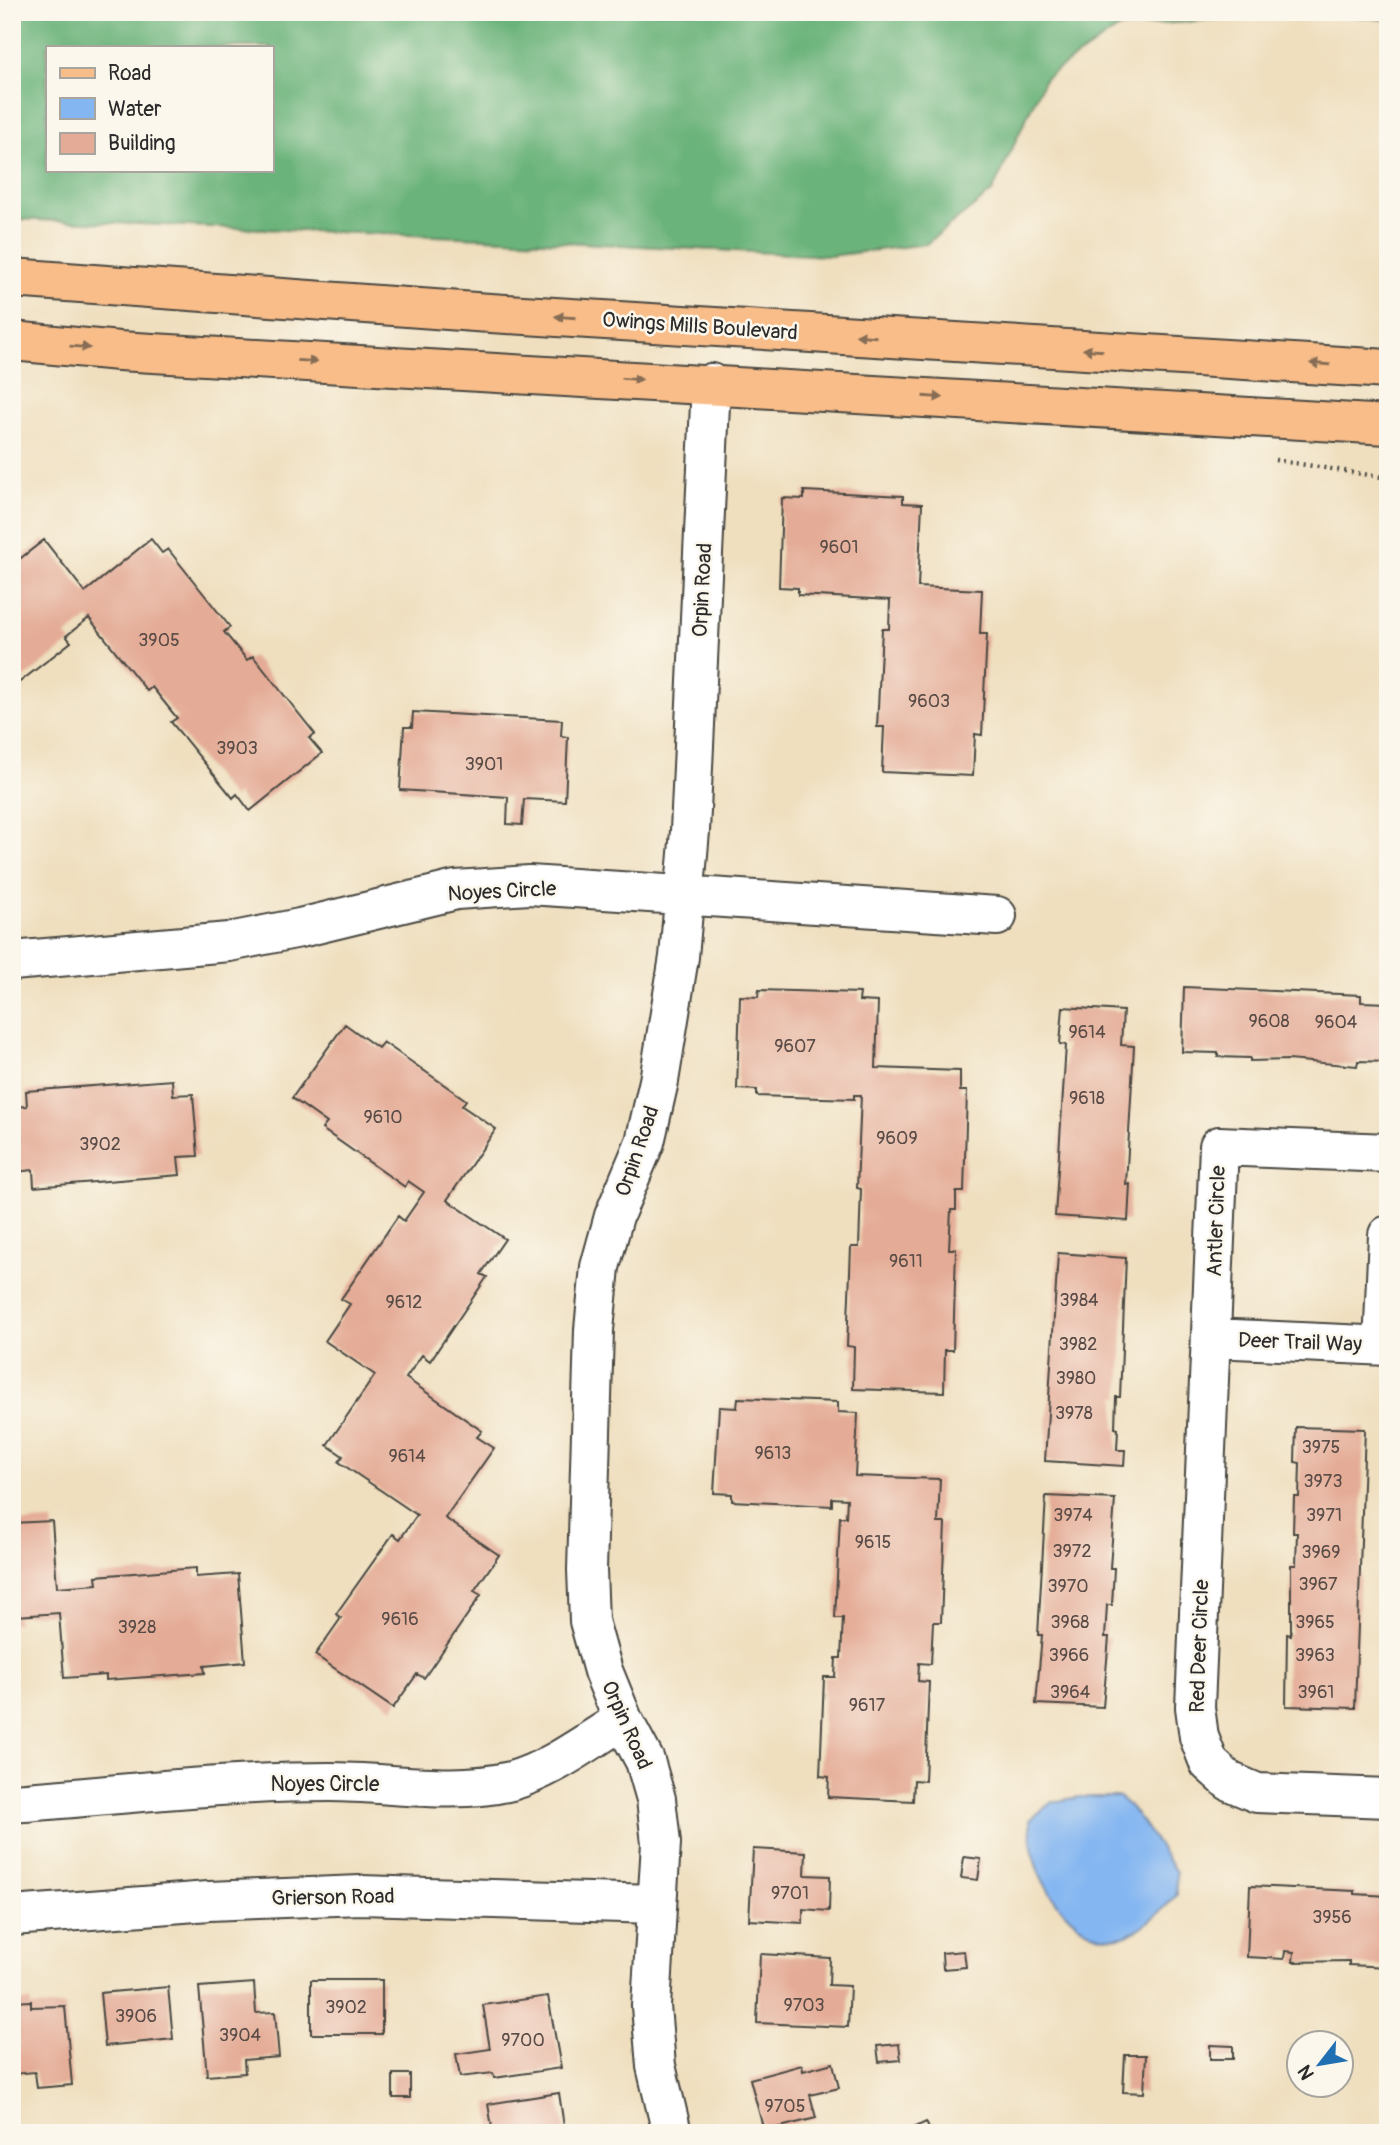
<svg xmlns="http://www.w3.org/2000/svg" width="1400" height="2145" font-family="Pangolin,sans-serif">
	<rect width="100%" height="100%" fill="#fbf7ec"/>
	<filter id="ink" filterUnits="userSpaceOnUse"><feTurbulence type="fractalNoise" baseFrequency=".0143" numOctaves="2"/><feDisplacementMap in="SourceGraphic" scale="14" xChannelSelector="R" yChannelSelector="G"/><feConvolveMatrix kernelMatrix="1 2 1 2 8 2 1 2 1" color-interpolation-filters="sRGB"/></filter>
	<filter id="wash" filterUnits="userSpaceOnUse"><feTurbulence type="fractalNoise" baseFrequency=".00686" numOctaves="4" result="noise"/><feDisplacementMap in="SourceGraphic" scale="28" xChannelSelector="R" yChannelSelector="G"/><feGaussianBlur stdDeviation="1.57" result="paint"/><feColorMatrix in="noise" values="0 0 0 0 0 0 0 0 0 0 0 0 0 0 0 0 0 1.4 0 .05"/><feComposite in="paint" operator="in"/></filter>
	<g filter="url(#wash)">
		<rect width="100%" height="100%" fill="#efdfbf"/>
		<path fill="#6ab37a" stroke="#4a6f52" stroke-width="2" fill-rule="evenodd" d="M12,12H1293L1119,28L1045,78L992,192L926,244L830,256L484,238L12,219ZM47,47H271V170H47Z
			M1321,12H1388V20Z"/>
		<path fill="#84b6f1" stroke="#58708e" stroke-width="2" d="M1080,1797H1120L1141,1820L1176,1872L1177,1895C1163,1909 1149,1925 1131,1933C1087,1954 1044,1895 1034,1858C1031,1847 1031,1833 1030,1820L1052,1802Z"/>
		<g id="blocks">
			<path fill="#e4ac96" d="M804,491L903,496V503L922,504L918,587L982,590L980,634H987L982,735L975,734L973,776L882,772L884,727H877L882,629H889L890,600L798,595V588L779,587L782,498L804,499Z
				M151,539L162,553L168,549L230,627L224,632L247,660L253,656L315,734L309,738L322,753L250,811L237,794L233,798L171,722L177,718L152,687L147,691L89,618L66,636L71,642L12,688V565L44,540L85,592Z
				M413,712L562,720L561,736L568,737L565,801L524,799L522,825L507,824L508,797L400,790L404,727H412Z
				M1184,987L1361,995V1002L1388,1003V1062L1358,1061L1357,1066L1288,1060L1250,1061V1058L1218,1057V1053L1182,1052Z
				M759,990L860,993L859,1001L878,1002L876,1068L960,1071V1091H967L964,1192H956V1210H951L949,1249H956L953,1350H945L944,1392L853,1389L854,1347L847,1346L851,1247H859L861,1189L857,1188L861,1095H854V1099L757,1096V1090L737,1089L740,996L758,997Z
				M1063,1007L1123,1011L1121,1045L1134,1046L1126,1185L1130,1184L1128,1221L1055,1216L1066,1045L1060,1044Z
				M345,1024L378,1048L383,1042L466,1100L462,1106L496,1129L447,1200L505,1239L481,1274L487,1277L430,1361L422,1355L406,1378L482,1431L477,1437L494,1448L445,1518L499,1555L474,1591L481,1595L424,1678L417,1674L393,1708L315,1655L341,1618L336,1614L393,1534L400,1539L417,1515L339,1462L343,1456L327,1445L375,1375L325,1341L350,1304L341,1299L398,1216L404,1221L424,1192L408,1181L405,1187L322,1129L327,1123L292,1098Z
				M172,1080L173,1095L193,1094L198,1156L178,1157L180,1175L34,1187L33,1170L15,1172V1181H12V1107L27,1106L26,1091Z
				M1058,1253L1126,1258L1120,1397H1116L1115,1428L1118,1429L1117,1450H1125L1124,1466L1045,1461Z
				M738,1398L838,1402V1412L858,1413L855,1476L940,1479L938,1523H945L941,1622H933L931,1664L919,1663L918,1681L929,1682L925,1781L914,1780L913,1801L828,1797L829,1777L820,1776L824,1677H835L836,1658H841L843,1618H835L840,1517H846L847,1499L832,1498V1506L732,1501V1494L714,1493L719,1407L737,1408Z
				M1296,1427L1365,1429L1355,1708L1286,1706L1287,1634L1291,1635V1565H1296L1297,1533H1293L1294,1497H1299L1300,1463L1295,1462Z
				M1046,1496L1115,1499L1110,1568H1114L1112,1605H1107L1105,1637H1109L1103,1707L1036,1704L1042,1635H1038Z
				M52,1521L57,1587L97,1584L96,1576L196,1568V1577L238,1574L245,1662L204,1666L205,1673L106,1680V1675L64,1678L59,1613L17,1616L18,1623H12V1523Z
				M753,1849L806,1852L805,1875L830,1876L829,1911L803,1909V1923L749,1920Z
				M964,1857L981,1859L978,1880L961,1878Z
				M1250,1886L1355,1891V1894L1388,1896V1967L1349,1965V1961L1293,1962L1294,1952L1285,1951L1284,1959L1247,1957Z
				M964,1951L966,1967L943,1969L942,1953Z
				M760,1954L830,1958L829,1985L850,1986L848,2027L757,2023Z
				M311,1980H382V2034H311Z
				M254,1983L256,2013L275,2012L279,2057L244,2060L245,2073L207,2076L199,1987Z
				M168,1987L173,2039L105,2046L100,1993Z
				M548,1996L561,2068L494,2078L493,2073L460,2077L456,2054L490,2049L483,2005Z
				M31,2001V2007L65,2006L72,2085L37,2088L35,2072L12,2074V2002Z
				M899,2044L901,2060L879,2062L877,2046Z
				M1210,2045L1233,2046V2059H1210Z
				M1125,2055H1146L1144,2093L1123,2092Z
				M833,2063L839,2088L810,2095L816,2118L764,2131L750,2079L802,2065L803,2071Z
				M393,2074H410V2098H393Z
				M559,2093L565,2133H493L488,2104Z
				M926,2122L931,2133H915L913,2128Z"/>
		</g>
	</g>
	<g filter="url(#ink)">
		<use href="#blocks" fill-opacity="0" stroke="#484641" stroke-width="2"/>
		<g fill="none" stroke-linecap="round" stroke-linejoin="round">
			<defs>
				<path id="street" d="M12,961L229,942L300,928L456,890L529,885L997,916
					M1388,1153L1219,1146L1195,1707L1199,1737L1209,1763L1229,1781L1257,1793L1388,1798
					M1212,1338L1388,1346
					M1383,1346L1388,1235
					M12,1803C118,1795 224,1782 330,1782C389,1782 453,1795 511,1781C551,1770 588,1741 623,1720
					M12,1916L209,1901L361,1895L655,1904
					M672,2133L656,2066L651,2006L661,1843L656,1799L645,1761L623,1720L603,1671L589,1621L587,1570L594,1330L600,1267L614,1216L645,1142L659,1081L679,957L690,831L711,383"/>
				<path id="primary" d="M12,278L475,312L1388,369
					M12,341L119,351L1388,425"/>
			</defs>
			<use href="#street" stroke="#484641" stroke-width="42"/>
			<use href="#primary" stroke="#484641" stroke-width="42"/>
			<path stroke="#484641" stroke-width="4.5" stroke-dasharray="2 5" stroke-linecap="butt" d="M1275,460L1388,478"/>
			<use href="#street" stroke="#fff" stroke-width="38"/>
			<use href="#primary" stroke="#f8bd89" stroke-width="38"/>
		</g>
		<defs><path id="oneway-solid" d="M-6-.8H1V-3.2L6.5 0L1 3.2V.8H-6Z" transform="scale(1.75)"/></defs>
		<g fill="#876d55">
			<use href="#oneway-solid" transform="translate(565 317) rotate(-176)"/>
			<use href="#oneway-solid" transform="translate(866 336) rotate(-176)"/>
			<use href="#oneway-solid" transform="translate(80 347) rotate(5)"/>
			<use href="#oneway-solid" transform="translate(1093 350) rotate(-176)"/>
			<use href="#oneway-solid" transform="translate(307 361) rotate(3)"/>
			<use href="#oneway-solid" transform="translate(1320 364) rotate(-176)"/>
			<use href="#oneway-solid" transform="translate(632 379) rotate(3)"/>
			<use href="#oneway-solid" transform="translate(933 397) rotate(4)"/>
		</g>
	</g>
	<g text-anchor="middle" stroke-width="5" stroke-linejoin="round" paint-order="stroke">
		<g font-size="18" fill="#594b46">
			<text x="839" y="553">9601</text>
			<text x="159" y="646">3905</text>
			<text x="929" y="707">9603</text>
			<text x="237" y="754">3903</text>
			<text x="484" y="770">3901</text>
			<text x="1269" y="1027">9608</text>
			<text x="1336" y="1028">9604</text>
			<text x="1087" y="1038">9614</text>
			<text x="795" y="1052">9607</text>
			<text x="1087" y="1104">9618</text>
			<text x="383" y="1123">9610</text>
			<text x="897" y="1144">9609</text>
			<text x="100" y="1150">3902</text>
			<text x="906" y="1267">9611</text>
			<text x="1079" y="1306">3984</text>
			<text x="404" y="1308">9612</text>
			<text x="1078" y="1350">3982</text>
			<text x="1076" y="1384">3980</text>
			<text x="1074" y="1419">3978</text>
			<text x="1321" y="1453">3975</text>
			<text x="773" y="1459">9613</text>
			<text x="407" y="1462">9614</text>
			<text x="1323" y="1487">3973</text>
			<text x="1073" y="1521">3974</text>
			<text x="1324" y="1521">3971</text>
			<text x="873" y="1548">9615</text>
			<text x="1072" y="1557">3972</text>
			<text x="1321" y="1558">3969</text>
			<text x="1318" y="1590">3967</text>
			<text x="1068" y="1592">3970</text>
			<text x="400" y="1625">9616</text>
			<text x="1070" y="1628">3968</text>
			<text x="1315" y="1628">3965</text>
			<text x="137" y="1633">3928</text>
			<text x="1069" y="1661">3966</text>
			<text x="1315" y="1661">3963</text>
			<text x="1070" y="1698">3964</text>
			<text x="1316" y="1698">3961</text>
			<text x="867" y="1711">9617</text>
			<text x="790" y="1899">9701</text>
			<text x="1332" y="1923">3956</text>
			<text x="804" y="2011">9703</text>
			<text x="346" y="2013">3902</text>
			<text x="136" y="2022">3906</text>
			<text x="240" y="2041">3904</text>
			<text x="523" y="2046">9700</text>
			<text x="785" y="2112">9705</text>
		</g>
		<g font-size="21" fill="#2b2b2b" stroke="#fbf7ec">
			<text transform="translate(700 326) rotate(4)" y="7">Owings Mills Boulevard</text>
			<text transform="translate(702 590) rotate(-87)" y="7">Orpin Road</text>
			<text transform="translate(502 891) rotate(-3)" y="7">Noyes Circle</text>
			<text transform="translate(637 1151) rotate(-71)" y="7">Orpin Road</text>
			<text transform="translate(1216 1221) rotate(-88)" y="7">Antler Circle</text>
			<text transform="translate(1300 1342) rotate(2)" y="7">Deer Trail Way</text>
			<text transform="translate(1199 1646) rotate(-88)" y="7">Red Deer Circle</text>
			<text transform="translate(627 1725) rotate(66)" y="7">Orpin Road</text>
			<text x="325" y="1791">Noyes Circle</text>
			<text transform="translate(333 1897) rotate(-1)" y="7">Grierson Road</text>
		</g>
	</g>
	<rect width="1400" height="2145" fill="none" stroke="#fbf7ec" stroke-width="42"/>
	<rect x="46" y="46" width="228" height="126" fill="#fbf7ec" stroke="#a8a59f" stroke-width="2"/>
	<rect x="60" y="68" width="35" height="10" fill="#f8bd89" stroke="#a8a59f" stroke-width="2"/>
	<text x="108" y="80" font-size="21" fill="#2b2b2b">Road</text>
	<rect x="60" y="98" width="35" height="21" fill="#84b6f1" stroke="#a8a59f" stroke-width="2"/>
	<text x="108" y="116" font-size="21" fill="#2b2b2b">Water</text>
	<rect x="60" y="133" width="35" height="21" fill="#e4ac96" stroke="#a8a59f" stroke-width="2"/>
	<text x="108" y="150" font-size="21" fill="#2b2b2b">Building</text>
	<g transform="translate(1320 2064) rotate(239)"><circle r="33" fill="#fbf7ec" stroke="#a8a59f" stroke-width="2"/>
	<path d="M0-5L12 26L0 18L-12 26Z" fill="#1f6fb2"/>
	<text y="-10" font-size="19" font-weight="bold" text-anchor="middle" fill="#2b2b2b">N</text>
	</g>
</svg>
